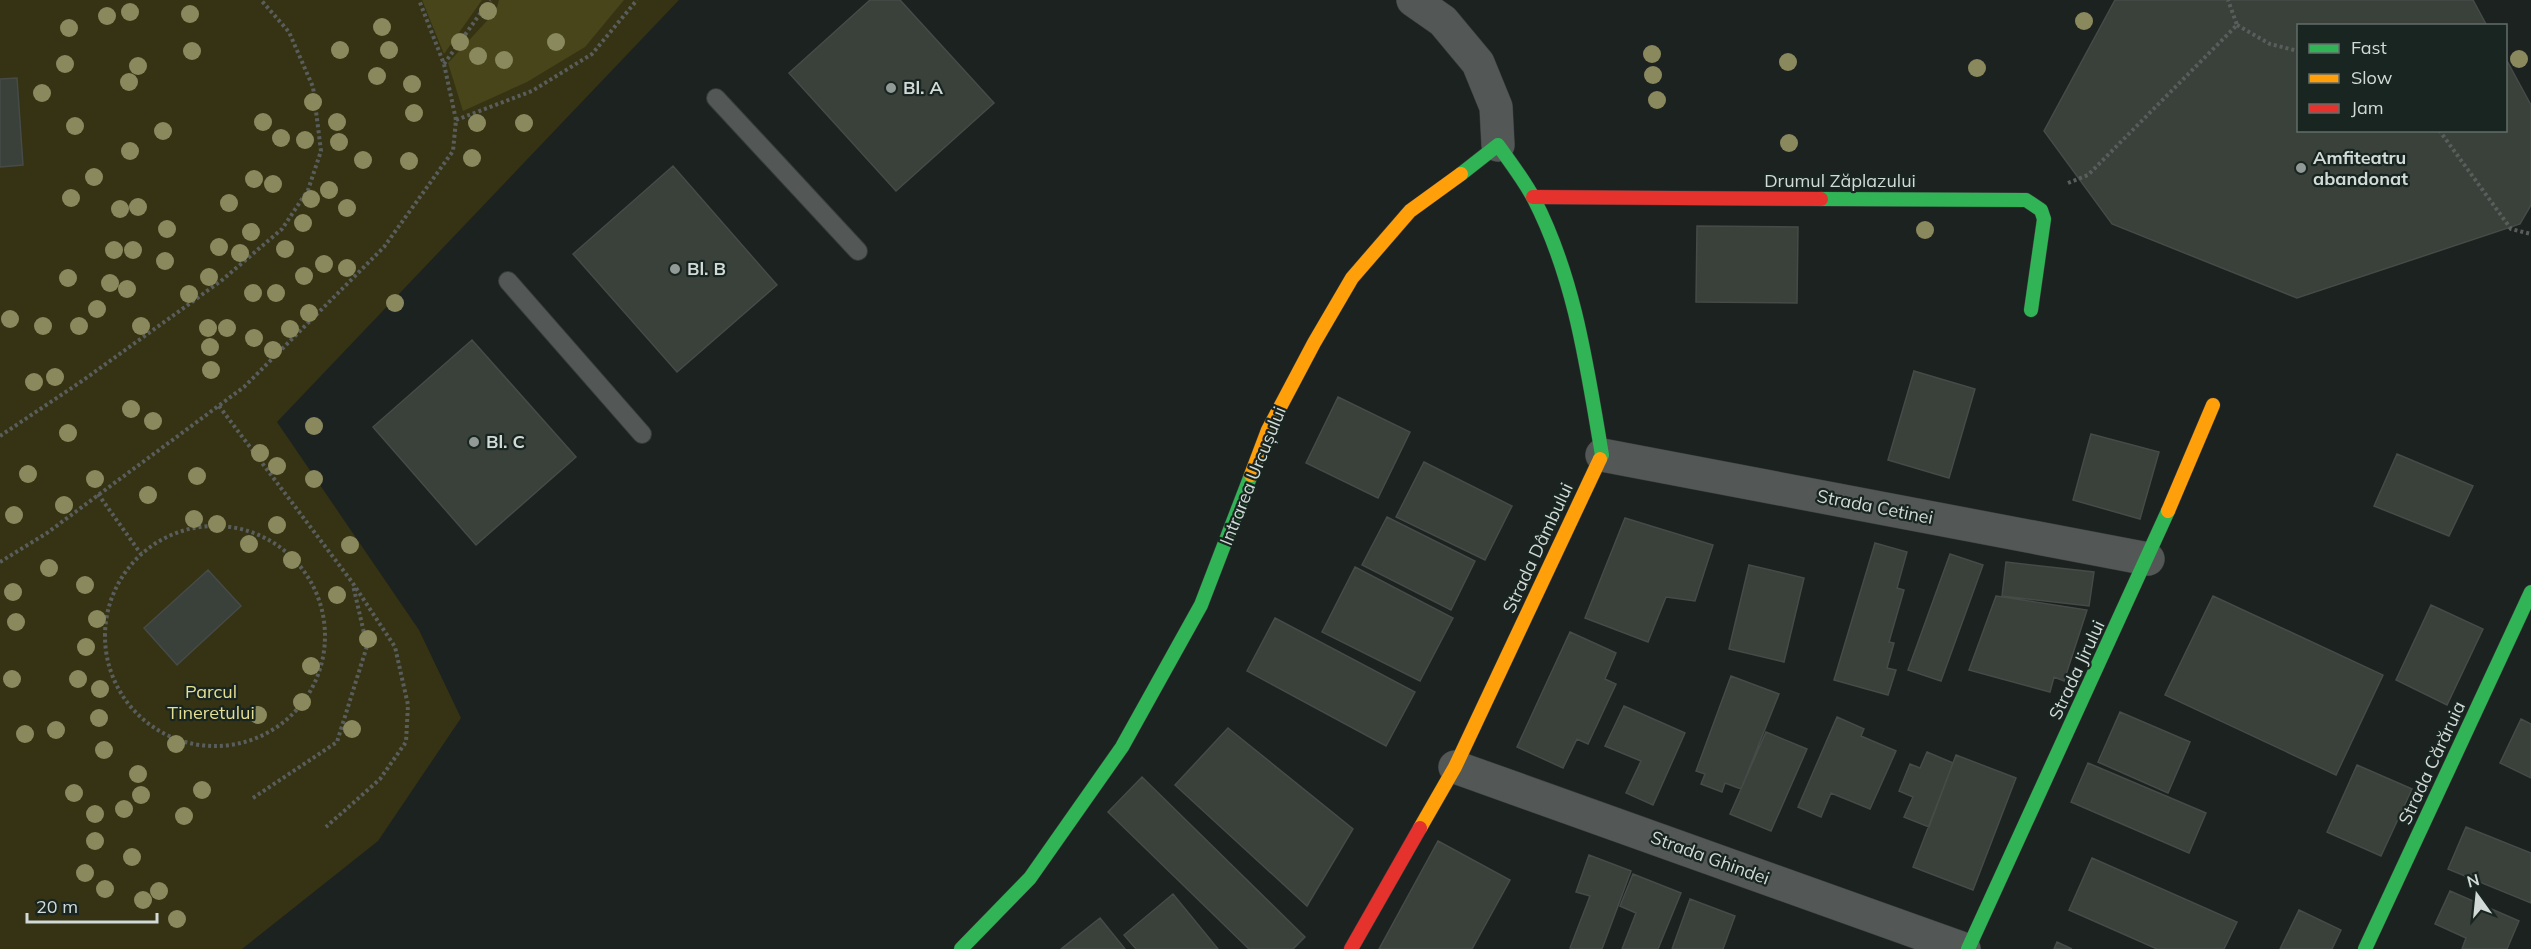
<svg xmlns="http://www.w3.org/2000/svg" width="2531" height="949" font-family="Mulish,sans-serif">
	<rect width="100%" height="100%" fill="#1c2220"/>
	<path fill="#353313" d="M0,0H679L277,422L419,630L461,718L378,841L242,949H0Z"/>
	<path fill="#474519" d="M422,0H482L444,54Z
		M499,0H624L585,47L527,82L463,111L448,63L496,11Z"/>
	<path fill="#39413a" stroke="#464b48" stroke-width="1.5" d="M870,0H900L994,103L896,191L789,73Z
		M2115,0H2473L2487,26H2298V130H2506V59L2531,105V205L2520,224L2297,298L2112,224L2044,131Z
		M17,78L23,165L0,167V79Z
		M673,166L777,285L677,372L573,254Z
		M1697,226L1798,227L1797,303L1696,302Z
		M472,340L576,457L476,545L373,427Z
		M1914,371L1975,389L1949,478L1888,460Z
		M1338,397L1410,432L1378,498L1306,463Z
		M2091,434L2159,452L2140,519L2073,500Z
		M2397,454L2473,486L2449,536L2374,506Z
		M1424,462L1512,506L1485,560L1396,517Z
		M1387,517L1475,561L1451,610L1362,565Z
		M1625,518L1713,545L1695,601L1666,597L1648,642L1585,618Z
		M1875,543L1907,552L1897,588L1904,590L1889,642L1894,643L1887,668L1896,670L1888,695L1834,680Z
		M1950,554L1983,565L1941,681L1908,670Z
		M2006,562L2094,572L2089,606L2002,596Z
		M1749,565L1804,578L1784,662L1729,649Z
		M1355,567L1453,618L1420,681L1322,632Z
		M208,570L241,606L177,665L144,628Z
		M1996,596L2087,610L2064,681L2054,677L2050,692L1969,670Z
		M2213,596L2383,675L2336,775L2165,695Z
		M2431,605L2483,629L2447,705L2396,680Z
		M1275,618L1415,692L1386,746L1247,671Z
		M1570,632L1616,653L1605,679L1616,684L1588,744L1577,739L1563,768L1517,747Z
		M1731,676L1779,694L1741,789L1725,783L1722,792L1701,784L1705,774L1696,771Z
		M1624,706L1685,733L1653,805L1626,793L1641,761L1605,746Z
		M2120,712L2190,742L2168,793L2098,762Z
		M1837,717L1864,729L1861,736L1896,751L1870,809L1831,793L1821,817L1798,807Z
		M2521,719L2531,724V778L2500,763Z
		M1228,728L1353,829L1307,906L1175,785Z
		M1766,732L1807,749L1771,831L1730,814Z
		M1927,752L1953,763L1929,827L1904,817L1913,797L1899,791L1910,764L1920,768Z
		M1956,755L2016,778L1973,890L1913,867Z
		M2088,763L2206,813L2189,853L2071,802Z
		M2357,765L2412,789L2381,856L2327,832Z
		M1142,777L1305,937L1293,949H1249L1108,812Z
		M2466,827L2531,853V903L2448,869Z
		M1438,841L1510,880L1472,949H1379Z
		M1589,855L1631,871L1602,949H1573L1570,948L1590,896L1576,892Z
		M2092,858L2237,922L2224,949H2157L2069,910Z
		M1633,874L1681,893L1658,949H1622L1636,913L1620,906Z
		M2450,891L2519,921L2507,949H2462L2466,938L2435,924Z
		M1173,894L1218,949H1136L1124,935Z
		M1690,899L1735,916L1723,949H1672Z
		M2299,910L2341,930L2332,949H2280Z
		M1100,918L1125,949H1061Z
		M2057,942L2072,949H2054Z"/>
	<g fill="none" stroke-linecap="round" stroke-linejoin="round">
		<defs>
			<path id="lane" d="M716,98L858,251
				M508,281L642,434"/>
			<path id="street" d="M1413,0L1443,21L1478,63L1496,107L1498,145
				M1602,455L2148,559
				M1455,767L1964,949"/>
			<path id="fast" d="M1461,174L1498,145C1510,162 1524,180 1534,199C1575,279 1587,367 1602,455L1600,459
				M1821,199L2026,200L2041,210L2044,219L2031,310
				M961,949L1030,878L1122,747L1201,605L1251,475
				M1968,949L2168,511
				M2365,949L2531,592"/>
			<path id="slow" d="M1251,475L1268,430L1314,343L1352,278L1410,211L1461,174
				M2168,511L2213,405
				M1420,828L1455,767L1600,459"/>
			<path id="jam" d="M1533,197L1821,199
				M1351,949L1420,828"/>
		</defs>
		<use href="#lane" stroke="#373c3b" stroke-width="20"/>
		<use href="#street" stroke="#373c3b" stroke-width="34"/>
		<use href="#fast" stroke="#373c3b" stroke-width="15"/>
		<use href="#slow" stroke="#373c3b" stroke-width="15"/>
		<use href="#jam" stroke="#373c3b" stroke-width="15"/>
		<path stroke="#595e5c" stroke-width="4" stroke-dasharray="3 3" stroke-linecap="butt" d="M2237,25L2270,44L2298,51
			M444,64L490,0
			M456,120L532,91L592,54L637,0
			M2439,130L2511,229L2531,234
			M2068,183L2088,175L2237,25L2228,0
			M219,406L352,582L395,647L408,705L406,742L380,779L326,827
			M0,436L82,381L221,281L282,229L308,190L321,151L313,87L289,32L261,0
			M98,494L141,554
			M105 636a110 110 0 1 1 220 0a110 110 0 1 1-220 0Z
			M0,562L47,533L244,387L384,247L453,151L456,120L444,64L419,0
			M253,798L337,742L367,646L353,585"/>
		<use href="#lane" stroke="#535857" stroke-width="18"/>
		<use href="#street" stroke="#535857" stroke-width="33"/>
		<use href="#fast" stroke="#30b455" stroke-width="14"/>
		<use href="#slow" stroke="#ff9f0a" stroke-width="14"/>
		<use href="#jam" stroke="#e5322d" stroke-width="14"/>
	</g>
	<g fill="#8a895e">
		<circle cx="488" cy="11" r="9"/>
		<circle cx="130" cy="12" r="9"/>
		<circle cx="190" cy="14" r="9"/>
		<circle cx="107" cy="16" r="9"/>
		<circle cx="2084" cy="21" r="9"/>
		<circle cx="382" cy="27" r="9"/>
		<circle cx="69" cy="28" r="9"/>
		<circle cx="460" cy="42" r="9"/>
		<circle cx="556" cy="42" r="9"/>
		<circle cx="340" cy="50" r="9"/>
		<circle cx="389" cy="50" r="9"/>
		<circle cx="192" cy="51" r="9"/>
		<circle cx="1652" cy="54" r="9"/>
		<circle cx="478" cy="56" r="9"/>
		<circle cx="2519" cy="59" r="9"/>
		<circle cx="504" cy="60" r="9"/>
		<circle cx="1788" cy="62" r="9"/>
		<circle cx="65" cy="64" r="9"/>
		<circle cx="138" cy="66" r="9"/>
		<circle cx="1977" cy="68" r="9"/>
		<circle cx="1653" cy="75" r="9"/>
		<circle cx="377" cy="76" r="9"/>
		<circle cx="129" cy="82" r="9"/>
		<circle cx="412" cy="84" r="9"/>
		<circle cx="42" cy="93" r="9"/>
		<circle cx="1657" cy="100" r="9"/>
		<circle cx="313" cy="102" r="9"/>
		<circle cx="414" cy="113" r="9"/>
		<circle cx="263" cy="122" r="9"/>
		<circle cx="337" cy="122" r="9"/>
		<circle cx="477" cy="123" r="9"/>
		<circle cx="524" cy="123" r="9"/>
		<circle cx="75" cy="126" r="9"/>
		<circle cx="163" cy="131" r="9"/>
		<circle cx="281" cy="138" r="9"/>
		<circle cx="305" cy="140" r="9"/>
		<circle cx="339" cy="142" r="9"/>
		<circle cx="1789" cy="143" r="9"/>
		<circle cx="130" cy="151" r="9"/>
		<circle cx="472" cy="158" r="9"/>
		<circle cx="363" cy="160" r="9"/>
		<circle cx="409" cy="161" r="9"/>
		<circle cx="94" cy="177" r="9"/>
		<circle cx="254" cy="179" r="9"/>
		<circle cx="273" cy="184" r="9"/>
		<circle cx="329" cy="190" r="9"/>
		<circle cx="71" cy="198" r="9"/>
		<circle cx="311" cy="199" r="9"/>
		<circle cx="229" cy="203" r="9"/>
		<circle cx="138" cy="207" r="9"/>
		<circle cx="347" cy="208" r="9"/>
		<circle cx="120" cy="209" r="9"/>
		<circle cx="303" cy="223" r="9"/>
		<circle cx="167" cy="229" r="9"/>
		<circle cx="1925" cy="230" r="9"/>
		<circle cx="251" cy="232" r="9"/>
		<circle cx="219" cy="247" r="9"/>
		<circle cx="285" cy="249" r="9"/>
		<circle cx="114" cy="250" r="9"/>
		<circle cx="133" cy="250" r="9"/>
		<circle cx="240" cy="253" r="9"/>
		<circle cx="165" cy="261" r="9"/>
		<circle cx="324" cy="264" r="9"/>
		<circle cx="347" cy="268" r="9"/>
		<circle cx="304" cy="276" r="9"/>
		<circle cx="209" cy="277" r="9"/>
		<circle cx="68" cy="278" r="9"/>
		<circle cx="110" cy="283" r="9"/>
		<circle cx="127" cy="289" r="9"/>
		<circle cx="253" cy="293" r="9"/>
		<circle cx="276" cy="293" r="9"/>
		<circle cx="189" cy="294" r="9"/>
		<circle cx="395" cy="303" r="9"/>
		<circle cx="97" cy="309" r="9"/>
		<circle cx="309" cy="313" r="9"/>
		<circle cx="10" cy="319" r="9"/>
		<circle cx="43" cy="326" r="9"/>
		<circle cx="79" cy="326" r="9"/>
		<circle cx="141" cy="326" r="9"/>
		<circle cx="208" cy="328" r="9"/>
		<circle cx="227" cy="328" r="9"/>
		<circle cx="290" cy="329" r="9"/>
		<circle cx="254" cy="338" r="9"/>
		<circle cx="210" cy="347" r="9"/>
		<circle cx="273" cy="350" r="9"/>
		<circle cx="211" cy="370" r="9"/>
		<circle cx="55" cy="377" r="9"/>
		<circle cx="34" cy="382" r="9"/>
		<circle cx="131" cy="409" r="9"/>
		<circle cx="153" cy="421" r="9"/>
		<circle cx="314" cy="426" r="9"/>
		<circle cx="68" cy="433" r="9"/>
		<circle cx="260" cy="453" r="9"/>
		<circle cx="277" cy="466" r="9"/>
		<circle cx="28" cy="474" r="9"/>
		<circle cx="197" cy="476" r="9"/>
		<circle cx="95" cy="479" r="9"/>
		<circle cx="314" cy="479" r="9"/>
		<circle cx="148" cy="495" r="9"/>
		<circle cx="64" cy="505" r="9"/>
		<circle cx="14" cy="515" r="9"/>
		<circle cx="194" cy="519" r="9"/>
		<circle cx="217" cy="524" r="9"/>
		<circle cx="277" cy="525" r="9"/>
		<circle cx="249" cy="544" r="9"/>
		<circle cx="350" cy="545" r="9"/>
		<circle cx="292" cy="560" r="9"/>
		<circle cx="49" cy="568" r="9"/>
		<circle cx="85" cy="585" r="9"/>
		<circle cx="13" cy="592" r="9"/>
		<circle cx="337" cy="595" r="9"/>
		<circle cx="97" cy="619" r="9"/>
		<circle cx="16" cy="622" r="9"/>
		<circle cx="368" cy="639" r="9"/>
		<circle cx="86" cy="647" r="9"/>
		<circle cx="311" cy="666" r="9"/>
		<circle cx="12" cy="679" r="9"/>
		<circle cx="78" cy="679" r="9"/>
		<circle cx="100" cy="689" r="9"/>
		<circle cx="302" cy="702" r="9"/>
		<circle cx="258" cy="715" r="9"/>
		<circle cx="99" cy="718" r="9"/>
		<circle cx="352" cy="729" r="9"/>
		<circle cx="56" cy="730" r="9"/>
		<circle cx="25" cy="734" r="9"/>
		<circle cx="176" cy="744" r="9"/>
		<circle cx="104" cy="750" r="9"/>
		<circle cx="138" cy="774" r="9"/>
		<circle cx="202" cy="790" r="9"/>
		<circle cx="74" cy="793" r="9"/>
		<circle cx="141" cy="795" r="9"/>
		<circle cx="124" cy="809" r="9"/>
		<circle cx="95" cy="814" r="9"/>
		<circle cx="184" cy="816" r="9"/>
		<circle cx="95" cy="841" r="9"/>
		<circle cx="132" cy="857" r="9"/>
		<circle cx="85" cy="873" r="9"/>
		<circle cx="105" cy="889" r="9"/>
		<circle cx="159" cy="891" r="9"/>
		<circle cx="143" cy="900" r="9"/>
		<circle cx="177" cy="919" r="9"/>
	</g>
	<g fill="#929a97" stroke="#192521" stroke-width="2">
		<circle cx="891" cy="88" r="6"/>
		<circle cx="2301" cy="168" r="6"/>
		<circle cx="675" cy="269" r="6"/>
		<circle cx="474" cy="442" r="6"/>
	</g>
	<g text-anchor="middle" stroke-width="4.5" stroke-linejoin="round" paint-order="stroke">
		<g font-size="18" font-weight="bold" fill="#d2dad7" stroke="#192521" text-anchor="start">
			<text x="903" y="94">Bl. A</text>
			<text x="2313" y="164">Amfiteatru<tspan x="2313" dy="21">abandonat</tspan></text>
			<text x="687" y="275">Bl. B</text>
			<text x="486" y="448">Bl. C</text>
		</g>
		<g font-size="18" fill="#d2dad7" stroke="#192521">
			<text x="1840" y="187">Drumul Zăplazului</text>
			<text transform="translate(1253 476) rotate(-68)" y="6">Intrarea Urcușului</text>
			<text transform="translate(1875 507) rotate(11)" y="6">Strada Cetinei</text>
			<text transform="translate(1538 548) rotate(-65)" y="6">Strada Dâmbului</text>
			<text transform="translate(2077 670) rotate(-65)" y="6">Strada Jirului</text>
			<text transform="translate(2432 763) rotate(-65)" y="6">Strada Cărăruia</text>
			<text transform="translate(1710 858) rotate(20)" y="6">Strada Ghindei</text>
		</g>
		<g font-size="18" fill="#e4de90" stroke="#192521">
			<text x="211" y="698">Parcul<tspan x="211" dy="21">Tineretului</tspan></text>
		</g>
	</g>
	<rect x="2297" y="24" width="210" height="108" fill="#192521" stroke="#636d6a" stroke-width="1.5"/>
	<rect x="2309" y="44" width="30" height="9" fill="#30b455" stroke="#636d6a" stroke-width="1.5"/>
	<text x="2351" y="54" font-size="18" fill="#d2dad7">Fast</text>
	<rect x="2309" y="74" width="30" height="9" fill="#ff9f0a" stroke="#636d6a" stroke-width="1.5"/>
	<text x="2351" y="84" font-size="18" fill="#d2dad7">Slow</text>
	<rect x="2309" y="104" width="30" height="9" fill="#e5322d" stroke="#636d6a" stroke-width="1.5"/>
	<text x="2351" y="114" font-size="18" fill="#d2dad7">Jam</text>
	<g transform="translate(2477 895) rotate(345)" stroke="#192521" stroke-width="4.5" paint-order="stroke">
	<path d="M0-4.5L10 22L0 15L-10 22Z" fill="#d2dad7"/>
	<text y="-9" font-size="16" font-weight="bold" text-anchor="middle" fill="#d2dad7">N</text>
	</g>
	<path d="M27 913v9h130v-9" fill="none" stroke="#d2dad7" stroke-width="3"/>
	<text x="36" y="913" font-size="18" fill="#d2dad7" stroke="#192521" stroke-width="4.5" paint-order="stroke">20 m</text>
</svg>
